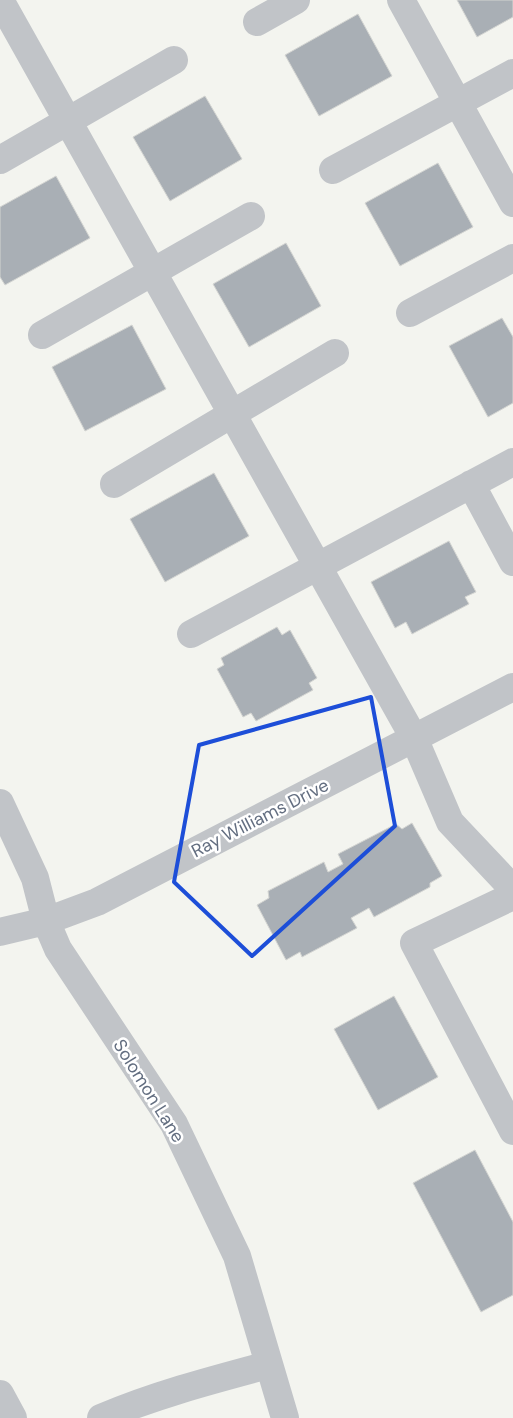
<svg xmlns="http://www.w3.org/2000/svg" width="513" height="1418" font-family="'DM Sans',sans-serif">
	<rect width="100%" height="100%" fill="#f3f4ef"/>
	<path fill="#a9afb5" stroke="#d4d5d2" d="M457,0H513V17L477,37Z
		M358,14L392,76L319,116L285,55Z
		M205,96L242,159L170,201L133,137Z
		M438,163L473,227L400,266L365,203Z
		M56,176L90,238L5,285L0,277V207Z
		M286,243L321,306L249,347L213,284Z
		M502,318L513,337V403L488,417L449,346Z
		M132,325L166,389L85,431L52,367Z
		M214,473L249,536L165,582L130,519Z
		M449,541L476,592L465,597L469,604L412,634L406,622L395,628L371,582Z
		M277,627L282,635L290,630L317,678L309,683L313,690L256,721L251,713L243,717L217,669L224,665L221,658Z
		M412,823L442,876L430,883V887L374,917L369,908L351,918L357,928L302,957L300,952L286,960L257,905L269,898L268,891L324,862L328,872L343,864L338,854L396,824L402,829Z
		M394,996L438,1077L378,1110L334,1029Z
		M475,1150L513,1222V1295L481,1312L413,1183Z"/>
	<g fill="none" stroke-linecap="round" stroke-linejoin="round">
		<path stroke="#c1c4c8" stroke-width="28" d="M0,0L414,738L450,822L513,889
			M401,0L513,203
			M257,22L296,0
			M0,160L174,60
			M333,170L513,73
			M410,313L513,258
			M42,335L251,216
			M114,484L335,353
			M471,484L513,562
			M191,634L513,462
			M0,803L35,878L46,921L58,949L174,1124L237,1256L285,1418
			M513,896L414,943L513,1131
			M0,932L46,921L97,902L513,687
			M0,1394L13,1418
			M101,1418C155,1395 212,1380 268,1365"/>
	</g>
	<path fill="none" stroke="#1d4ed8" stroke-width="4" stroke-linejoin="round" d="M371,697L395,826L252,956L174,882L199,745Z"/>
	<g text-anchor="middle" stroke-width="5" stroke-linejoin="round" paint-order="stroke">
		<g font-size="18" fill="#636e80" stroke="#fff">
			<text transform="translate(260 818) rotate(-27)" y="6">Ray Williams Drive</text>
			<text transform="translate(149 1091) rotate(58)" y="6">Solomon Lane</text>
		</g>
	</g>
</svg>
